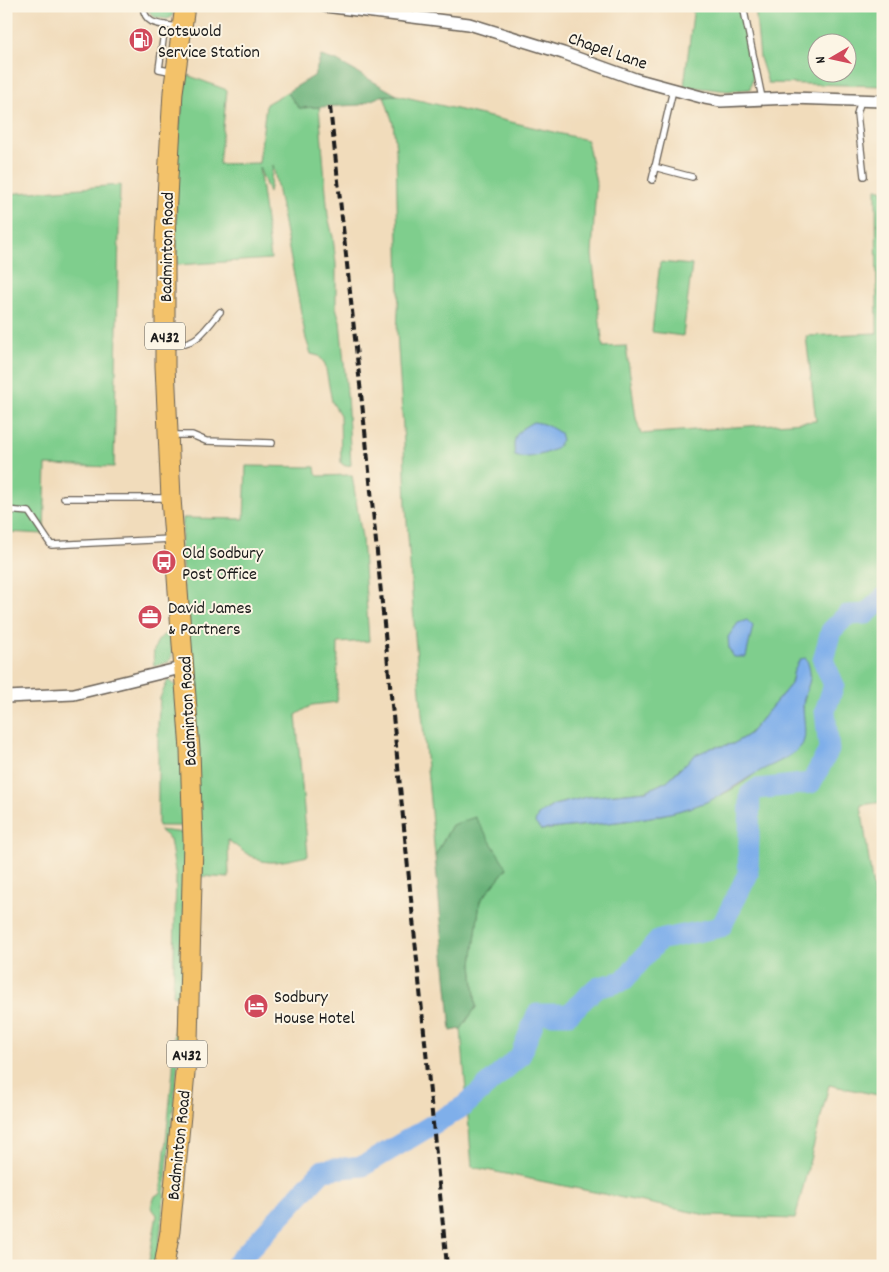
<svg xmlns="http://www.w3.org/2000/svg" width="889" height="1272" font-family="Dekko,sans-serif">
	<rect width="100%" height="100%" fill="#fcf5e5"/>
	<filter id="ink" filterUnits="userSpaceOnUse"><feTurbulence type="fractalNoise" baseFrequency=".02" numOctaves="2"/><feDisplacementMap in="SourceGraphic" scale="10" xChannelSelector="R" yChannelSelector="G"/><feConvolveMatrix kernelMatrix="1 2 1 2 8 2 1 2 1" color-interpolation-filters="sRGB"/></filter>
	<filter id="wash" filterUnits="userSpaceOnUse"><feTurbulence type="fractalNoise" baseFrequency=".0096" numOctaves="4" result="noise"/><feDisplacementMap in="SourceGraphic" scale="20" xChannelSelector="R" yChannelSelector="G"/><feGaussianBlur stdDeviation="1.12" result="paint"/><feColorMatrix in="noise" values="0 0 0 0 0 0 0 0 0 0 0 0 0 0 0 0 0 1.4 0 .05"/><feComposite in="paint" operator="in"/></filter>
	<g filter="url(#wash)">
		<rect width="100%" height="100%" fill="#f1dcbb"/>
		<path fill="#7fce8d" stroke="#4e7554" fill-rule="evenodd" d="M147,6H174L172,17L167,19L154,17L148,10Z
			M694,6H741L753,76L750,89L728,91L684,86Z
			M755,6H883V86L768,83L760,58ZM816,42H846V72H816Z
			M187,75L227,90L219,164L259,163L266,104L287,92L299,108L319,107L328,216L333,237L336,264V307L340,321L347,394L351,465L345,466L341,463L340,415L332,402L325,364L319,356L311,354L306,339L273,165L269,193L259,167L271,259L177,265L176,148Z
			M397,95L587,140L596,183L592,255L603,347L626,346L636,418L641,434L816,421L806,336L877,333L876,189H883V529L880,530V578L883,590V802L861,805L876,909L883,911V1096L829,1085L795,1219L711,1216L472,1167L461,1029L476,1007L472,964L480,901L507,868L452,825L435,856L415,637L406,507L404,444L397,332L399,291L396,149L393,123L384,96ZM794,670L811,675L803,703V715C792,728 780,742 769,756C764,762 758,770 752,776C692,822 613,821 541,830L538,815L554,805L587,797L646,791L667,781L679,769L711,748L733,744L749,734L791,684Z
			M120,185L114,467L46,465L44,534L6,532V194Z
			M660,262L692,265L683,336L652,332Z
			M246,466L315,467L316,474L318,476L352,475L362,538L369,641L338,643L337,702L312,705L296,715L308,856C265,865 263,867 228,840L229,878L200,876L181,546L183,518L244,519Z
			M170,631L172,656L169,662L154,666C152,649 155,639 170,631Z
			M168,680L181,689L184,823L182,826H158V723L160,698Z
			M159,830L185,833L184,995L173,996L176,877L170,839Z
			M175,1002L184,1003L157,1266H148L157,1215L151,1207L155,1196L161,1193L162,1182L173,1070Z"/>
		<path fill="#67b178" stroke="#42664a" d="M321,56L337,61L397,95L381,96L360,105L299,108L287,92L314,76Z
			M475,817L507,868L480,901L472,964L476,1007L461,1029L451,1031L435,856L452,825Z"/>
		<path fill="#7fafea" stroke="#4e6683" d="M533,422C544,423 551,427 560,433L562,440C560,442 559,445 557,447C550,454 524,460 515,456C512,437 516,431 533,422Z
			M747,620L753,626L746,657H734L729,649L728,637L738,623Z
			M806,658C816,682 805,685 803,705C803,717 807,733 803,743C798,754 772,765 762,770C739,782 720,799 695,806C646,822 592,824 541,830L535,823L538,815L554,805L587,797L646,791L667,781L695,755L711,748L733,744L749,734L791,684L794,670L800,659Z"/>
		<g fill="none" stroke-linecap="round" stroke-linejoin="round">
			<path stroke="#7fafea" stroke-width="21" d="M234,1266L323,1170L363,1166L464,1106L520,1056L537,1014H569L596,988L623,981L659,940L721,927L748,874L750,794L757,789L811,783L829,750L825,711L834,685L823,660L831,631L847,615L866,614L883,598"/>
		</g>
	</g>
	<g filter="url(#ink)">
		<g fill="none" stroke-linecap="round" stroke-linejoin="round">
			<defs>
				<path id="lane" d="M143,6C145,27 162,24 179,27
					M743,6L762,98
					M165,25L159,69L174,72
					M861,100L857,114L864,176
					M654,167L692,177
					M652,180L673,90
					M167,346C199,344 200,335 220,312
					M170,435H192L206,441L272,443
					M64,498H169
					M6,510L29,512L51,545L171,539"/>
				<path id="street" d="M325,6L469,24L563,53L635,79L705,98L721,101L790,98L883,101
					M6,697L74,694L185,667"/>
				<path id="primary" d="M164,1266L170,1231L188,1041L193,841L190,750L171,498L165,366V239L168,178L173,92L185,6"/>
			</defs>
			<use href="#lane" stroke="#675f54" stroke-width="8"/>
			<use href="#street" stroke="#675f54" stroke-width="14"/>
			<use href="#primary" stroke="#675f54" stroke-width="21"/>
			<use href="#lane" stroke="#fff" stroke-width="5.5"/>
			<use href="#street" stroke="#fff" stroke-width="11"/>
			<use href="#primary" stroke="#f3c26a" stroke-width="19"/>
			<path stroke="#1c1c1c" stroke-width="4" stroke-dasharray="8 4" stroke-linecap="butt" d="M330,107L366,440L447,1266"/>
		</g>
	</g>
	<defs>
		<symbol id="fuel-disc" viewBox="-11 -11 22 22"><circle r="9.5" fill="#d1495b" stroke="#fcf5e5"/><path d="M-5.5-6h7V0h2V4h1.3V-2.5L3-4.5l.8-.8L6-3V5H2.5V1h-1V6h-7ZM-4.2-4.7v3.2H.2V-4.7Z" fill="#fff"/></symbol>
		<symbol id="bus-disc" viewBox="-11 -11 22 22"><circle r="9.5" fill="#d1495b" stroke="#fcf5e5"/><path d="M-5-6H5V4H4V6H2V4H-2V6H-4V4H-5ZM-3.5-4V0h7V-4ZM-3.5 1.2v1.5H-2V1.2ZM2 1.2v1.5H3.5V1.2Z" fill="#fff"/></symbol>
		<symbol id="office-disc" viewBox="-11 -11 22 22"><circle r="9.5" fill="#d1495b" stroke="#fcf5e5"/><path d="M-6-3h4V-5.5h4V-3h4V5H-6ZM-1-4.5V-3h2v-1.5ZM-6 0V1H6V0Z" fill="#fff"/></symbol>
		<symbol id="hotel-disc" viewBox="-11 -11 22 22"><circle r="9.5" fill="#d1495b" stroke="#fcf5e5"/><path d="M-6-4.5h1.5V1H6V5H4.5V3h-9V5H-6ZM-4 0a1.8 1.8 0 1 1 3.6 0ZM.5 0V-2.5h3Q6-2.5 6 0Z" fill="#fff"/></symbol>
	</defs>
	<g fill-rule="evenodd">
		<use href="#fuel-disc" x="127" y="26" width="28" height="28"/>
		<use href="#bus-disc" x="150" y="548" width="28" height="28"/>
		<use href="#office-disc" x="136" y="603" width="28" height="28"/>
		<use href="#hotel-disc" x="242" y="992" width="28" height="28"/>
	</g>
	<g text-anchor="middle" stroke-width="4" stroke-linejoin="round" paint-order="stroke">
		<g fill="#fcf5e5" stroke="#5f5d58" stroke-width="1">
			<rect x="145" y="322.5" width="40" height="27" rx="4"/>
			<rect x="167" y="1040.5" width="40" height="27" rx="4"/>
		</g>
		<g font-size="16" font-weight="bold" fill="#1c1c1c">
			<text x="165" y="342">A432</text>
			<text x="187" y="1060">A432</text>
		</g>
		<g font-size="18" fill="#1c1c1c" stroke="#fcf5e5" text-anchor="start">
			<text x="158" y="36">Cotswold<tspan x="158" dy="21">Service Station</tspan></text>
			<text x="182" y="558">Old Sodbury<tspan x="182" dy="21">Post Office</tspan></text>
			<text x="168" y="613">David James<tspan x="168" dy="21">&amp; Partners</tspan></text>
			<text x="274" y="1002">Sodbury<tspan x="274" dy="21">House Hotel</tspan></text>
		</g>
		<g font-size="18" fill="#1c1c1c" stroke="#fcf5e5">
			<text transform="translate(608 50) rotate(19)" y="6">Chapel Lane</text>
			<text transform="translate(166 247) rotate(-89)" y="6">Badminton Road</text>
			<text transform="translate(187 711) rotate(-93)" y="6">Badminton Road</text>
			<text transform="translate(178 1145) rotate(-84)" y="6">Badminton Road</text>
		</g>
	</g>
	<rect width="889" height="1272" fill="none" stroke="#fcf5e5" stroke-width="25"/>
	<g transform="translate(832 58) rotate(261)"><circle r="24" fill="#fcf5e5" stroke="#a29e95"/>
	<path d="M0-4L9 19L0 12L-9 19Z" fill="#d1495b"/>
	<text y="-8" font-size="14" font-weight="bold" text-anchor="middle" fill="#1c1c1c">N</text>
	</g>
</svg>
